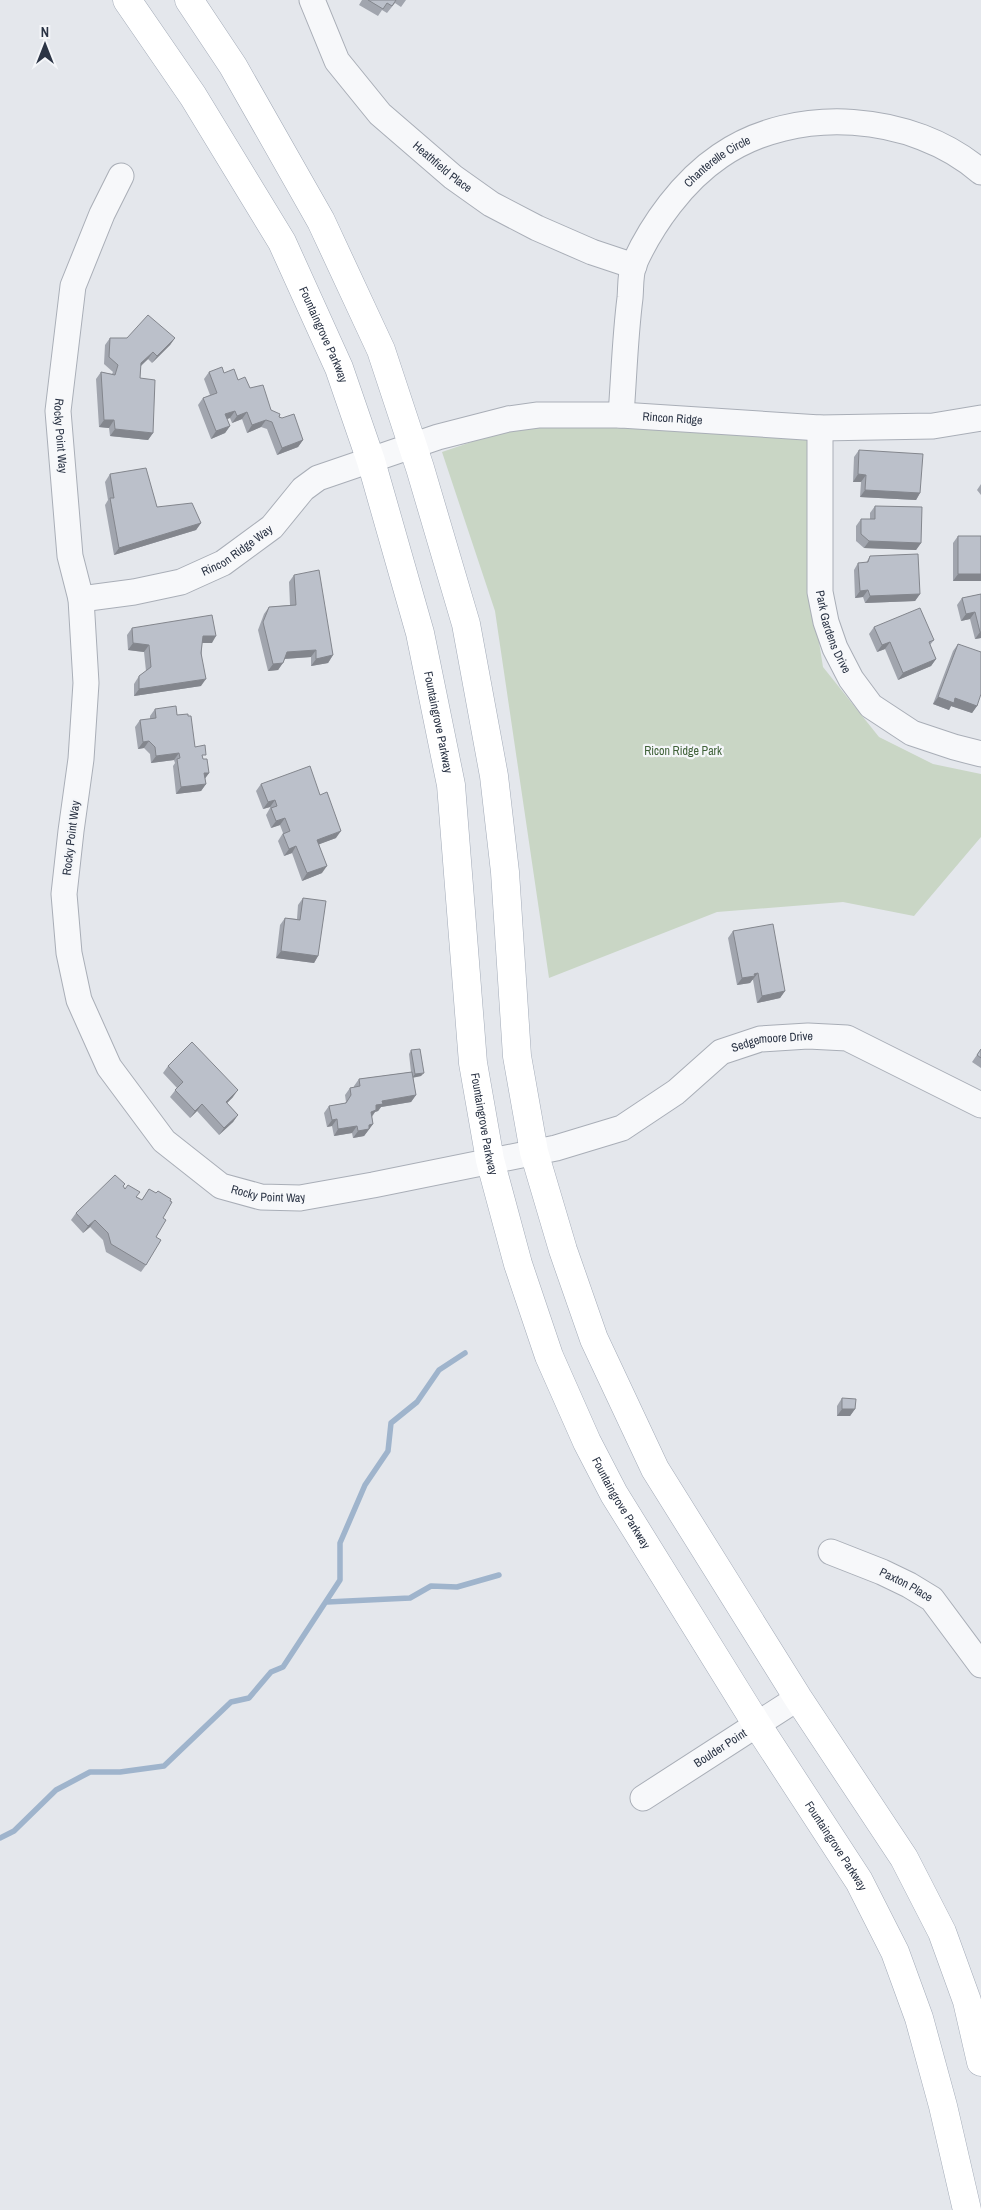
<svg xmlns="http://www.w3.org/2000/svg" width="981" height="2210" font-family="'Archivo Narrow',sans-serif">
	<rect width="100%" height="100%" fill="#e4e7ec"/>
	<path fill="#c9d6c5" d="M561,423L813,438L808,573L823,667L879,737L933,764L981,774V837L914,916L843,902L717,912L549,978L495,611L442,452L495,434Z"/>
	<g fill="none" stroke-linecap="round" stroke-linejoin="round">
		<path stroke="#9fb4cc" stroke-width="5.5" d="M327,1602L410,1598L431,1586L457,1587L499,1575
			M0,1838L14,1831L56,1790L90,1772H120L164,1766L231,1702L249,1698L271,1672L283,1667L340,1580V1543L365,1485L388,1451L391,1423L417,1402L439,1370L465,1353"/>
		<defs>
			<g id="minor">
				<path id="s1" d="M312,0L337,61L380,114L453,177L491,204L537,228L592,252L634,266"/>
				<path id="s2" d="M121,176L102,214L73,286L58,411L70,556L81,599L86,683L81,759L71,831L64,894L69,953L79,1000L109,1067L164,1141L221,1186L261,1197L300,1198L373,1185L556,1148L622,1128L676,1092L721,1052L760,1039L808,1036L847,1038L981,1105"/>
				<path id="s3" d="M621,415C624,376 625,337 630,298C631,288 630,274 634,264C652,224 683,181 720,156C795,104 913,113 981,172"/>
				<path id="s4" d="M820,428V592L826,622L835,648L851,679L871,706L912,733L954,747L981,754"/>
				<path id="s5" d="M81,599L134,592L181,582L223,563L272,527L303,489L318,478L438,437L508,419L538,415H621L820,428L933,426L981,418"/>
				<path id="s6" d="M831,1552L882,1572L909,1585L932,1599L981,1665"/>
				<path id="s7" d="M643,1798L798,1698"/>
			</g>
			<g id="major">
				<path id="s8" d="M127,0L193,96L282,242L339,368L371,461L420,633L451,785L473,1063L490,1160L518,1264L549,1356L587,1442L614,1494L756,1723L859,1881L895,1952L919,2018L943,2106L967,2210"/>
				<path d="M189,0L233,66L321,221L381,350L420,468L466,624L494,776L505,872L517,1056L534,1152L563,1250L594,1339L655,1469L798,1698L904,1858L942,1932L967,2001L981,2062"/>
			</g>
		</defs>
		<use href="#minor" stroke="#a9aeb7" stroke-width="27"/>
		<use href="#major" stroke="#a3abb8" stroke-width="29"/>
		<use href="#minor" stroke="#f7f8fa" stroke-width="25"/>
		<use href="#major" stroke="#fff" stroke-width="28"/>
	</g>
	<path fill="#a1a5ae" d="M362,0H406L401,7L395,3L387,13L382,10L378,16L359,5Z
		M110,338H175L170,345L152,363L148,359L141,366L140,378L153,433L148,440L110,436L109,428L99,427L96,379L101,372L112,374L113,372L104,364L105,345Z
		M209,372L224,373L238,380L250,388L271,410L279,417L303,440L298,447L277,455L267,429L261,427L247,433L242,419L232,423L230,418L227,419L230,426L225,433L211,439L198,405L203,398L210,395L204,379Z
		M859,450L920,493L916,500L860,497L861,482H853L854,457Z
		M110,474L157,507L201,523L196,530L114,555L105,505L108,500L105,482Z
		M981,484V495L977,490Z
		M875,506L921,543L916,550L864,548L856,541V526L861,519H870V513Z
		M958,536L981,581H953V543Z
		M870,556L920,594L915,601L865,603L863,597L855,598L854,570L858,563H866Z
		M294,575L333,655L328,663L311,666V657L285,659L278,670L268,671L258,630L264,614L269,607L290,605L289,582Z
		M981,594V638L975,639L970,619L961,621L957,605L962,598Z
		M874,627L934,640L930,645L936,659L931,666L898,680L885,649L877,652L869,634Z
		M132,628L212,643H202L201,686L134,696V684L139,676L146,671L144,652L128,650L127,635Z
		M958,644L977,706L972,713L951,706L949,710L933,704L953,651Z
		M155,709L177,715L195,747L203,759L209,773L205,778L206,784L201,791L176,794L173,766L175,763L174,760L151,763L150,754L144,748L138,749L135,727L140,720L150,719V716Z
		M261,784L336,838L319,844L322,873L302,881L292,853L284,856L278,841L283,833L280,825L271,828L266,815L270,808V807L263,809L256,791Z
		M303,898L318,956L314,963L276,958L280,925L285,918L297,919L298,905Z
		M733,931L785,991L780,998L757,1003L753,980H752L750,983L737,985L728,938Z
		M981,1049V1068L972,1062Z
		M411,1050L421,1076L413,1077L416,1095L411,1102L381,1107L378,1111L375,1112L372,1117L373,1124L364,1136L353,1138L352,1133L334,1136L332,1126L327,1127L324,1113L329,1106L345,1103L346,1102L345,1095L350,1088L354,1087V1086L359,1079L411,1072L409,1054Z
		M168,1066L233,1097L227,1103L238,1115L233,1122L219,1135L197,1111L190,1118L170,1097L177,1088L163,1073Z
		M125,1184L123,1187L125,1189L142,1200L149,1189L163,1218L146,1265L141,1272L106,1252L103,1240L90,1227L83,1233L71,1220L76,1213Z
		M842,1398L855,1409L850,1416H837V1406Z"/>
	<path fill="#83868d" d="M175,338L170,345L152,363L157,356Z
		M153,352L148,359L136,370L141,363Z
		M235,411L230,418L220,421L225,414Z
		M247,412L242,419L232,423L237,416Z
		M104,420H114L109,428L99,427Z
		M266,420L261,427L247,433L252,425Z
		M230,426L225,433L211,439L216,431Z
		M115,429L153,433L148,440L110,436Z
		M303,440L298,447L277,455L282,448Z
		M858,474L866,475L861,482H853Z
		M865,490L920,493L916,500L860,497Z
		M201,523L196,530L114,555L119,548Z
		M869,541L921,543L916,550L864,548Z
		M958,574H981V581H953Z
		M868,590L863,597L855,598L860,591Z
		M920,594L915,601L865,603L870,596Z
		M975,612L970,619L961,621L966,614Z
		M980,632H981V638L975,639Z
		M203,636H216L212,643H198Z
		M890,642L885,649L877,652L882,645Z
		M133,643L149,645L144,652L128,650Z
		M316,650L311,657L282,659L287,652Z
		M333,655L328,663L311,666L316,659Z
		M936,659L931,666L898,680L903,673Z
		M283,663L278,670L268,671L273,664Z
		M206,679L201,686L134,696L139,689Z
		M938,697L955,698L977,706L972,713L951,706L949,710L933,704Z
		M149,741L144,748L138,749L143,742Z
		M179,753L174,760L151,763L156,756Z
		M204,773H209L204,780Z
		M206,784L201,791L176,794L181,787Z
		M275,800L270,807L263,809L268,802Z
		M285,818L280,825L271,828L276,821Z
		M341,831L336,838L312,847L317,840Z
		M296,846L292,853L284,856L289,849Z
		M327,866L322,873L302,881L307,873Z
		M281,951L318,956L314,963L276,958Z
		M758,973L750,983L737,985L742,978Z
		M785,991L780,998L757,1003L762,996Z
		M424,1073L421,1076L412,1078L415,1074Z
		M238,1090L233,1097L221,1109L226,1102Z
		M416,1095L411,1102L381,1107L378,1111L375,1112L371,1117L366,1119L376,1105L382,1101Z
		M202,1104L197,1111L190,1118L195,1111Z
		M238,1115L233,1122L219,1135L224,1128Z
		M337,1119L332,1126L327,1127L332,1120Z
		M373,1124L364,1136L353,1138L358,1131L369,1125Z
		M357,1126L352,1133L334,1136L338,1129Z
		M95,1220L90,1227L83,1233L88,1226Z
		M842,1409H855L850,1416H837Z"/>
	<path fill="#bbc0ca" stroke="#83868d" d="M368,0H396L392,6L387,3L383,9Z
		M148,315L175,338L157,356L153,352L141,363L140,378L155,380L153,433L115,429L114,420H104L101,372L115,375L118,365L109,357L110,338H127Z
		M222,367L224,373L234,369L238,380L245,377L250,388L263,385L271,410L280,414L279,417L282,418L294,414L303,440L282,448L272,422L266,420L252,425L247,412L237,416L235,411L225,414L230,426L216,431L203,398L217,393L209,372Z
		M859,450L923,454L920,493L865,490L866,475L858,474Z
		M146,468L157,507L192,503L201,523L119,548L110,498H114L110,474Z
		M875,506L922,507L921,543L869,541L861,534V519H875Z
		M958,536H981V574H958Z
		M918,554L920,594L870,596L868,590L860,591L858,563L868,562L870,556Z
		M319,570L333,655L316,659V650L287,652L283,663L273,664L263,622L269,607L296,605L294,575Z
		M981,594V632H980L975,612L966,614L962,598Z
		M920,608L934,640L929,642L936,659L903,673L890,642L882,645L874,627Z
		M212,615L216,636H203L201,653L206,679L139,689V676L151,667L149,645L133,643L132,628Z
		M958,644L981,652V694L977,706L955,698L954,703L938,697Z
		M176,706L177,715L188,714V716H191L195,747L205,745L206,755H202L203,759H207L209,773H204L206,784L181,787L177,759L180,758L179,753L156,756L155,747L149,741L143,742L140,720L156,718L155,709Z
		M310,766L320,795L327,792L341,831L317,840L327,866L307,873L296,846L289,849L283,834L290,831L285,818L276,821L271,808L277,806L275,800L268,802L261,784Z
		M303,898L326,901L318,956L281,951L285,918L300,920Z
		M773,924L785,991L762,996L758,973L754,974L755,976L742,978L733,931Z
		M192,1042L238,1090L226,1102L238,1115L224,1128L202,1104L195,1111L175,1090L183,1082L168,1066Z
		M420,1049L424,1073L415,1074L411,1050Z
		M981,1049V1058L977,1055Z
		M412,1072L416,1095L382,1101L383,1104L376,1105V1110L371,1112L373,1124L369,1125V1129L358,1131L357,1126L338,1129L337,1119L332,1120L329,1106L346,1103L351,1095L350,1088L360,1086L359,1079Z
		M115,1175L125,1184L123,1186L125,1189L128,1185L140,1192L136,1197L142,1200L149,1189L156,1193L158,1191L171,1199L170,1201L172,1202L163,1218L166,1220L156,1237L161,1240L146,1265L111,1244L108,1233L95,1220L88,1226L76,1213Z
		M842,1398L856,1399L855,1409H842Z"/>
	<g text-anchor="middle" stroke-width="4.5" stroke-linejoin="round" paint-order="stroke">
		<g font-size="12" fill="#2b3445" stroke="#f4f6f9">
			<text dy="4" stroke="none"><textPath href="#s3" startOffset="286">Chanterelle Circle</textPath></text>
			<text dy="4" stroke="none"><textPath href="#s1" startOffset="216">Heathfield Place</textPath></text>
			<text dy="4" stroke="none"><textPath href="#s8" startOffset="389">Fountaingrove Parkway</textPath></text>
			<text dy="4" stroke="none"><textPath href="#s5" startOffset="640">Rincon Ridge</textPath></text>
			<text dy="4" stroke="none"><textPath href="#s2" startOffset="271">Rocky Point Way</textPath></text>
			<text dy="4" stroke="none"><textPath href="#s5" startOffset="166">Rincon Ridge Way</textPath></text>
			<text dy="4" stroke="none"><textPath href="#s4" startOffset="206">Park Gardens Drive</textPath></text>
			<text dy="4" stroke="none"><textPath href="#s8" startOffset="794">Fountaingrove Parkway</textPath></text>
			<text transform="translate(71 838) rotate(-83)" y="4">Rocky Point Way</text>
			<text dy="4" stroke="none"><textPath href="#s2" startOffset="1666">Sedgemoore Drive</textPath></text>
			<text dy="4" stroke="none"><textPath href="#s8" startOffset="1199">Fountaingrove Parkway</textPath></text>
			<text dy="4" stroke="none"><textPath href="#s2" startOffset="1126">Rocky Point Way</textPath></text>
			<text dy="4" stroke="none"><textPath href="#s8" startOffset="1604">Fountaingrove Parkway</textPath></text>
			<text dy="4" stroke="none"><textPath href="#s6" startOffset="82">Paxton Place</textPath></text>
			<text dy="4" stroke="none"><textPath href="#s7" startOffset="92">Boulder Point</textPath></text>
			<text dy="4" stroke="none"><textPath href="#s8" startOffset="2009">Fountaingrove Parkway</textPath></text>
		</g>
		<g font-size="12" fill="#3f6138" stroke="#f4f6f9">
			<text x="683" y="755">Ricon Ridge Park</text>
		</g>
	</g>
	<g transform="translate(45 45)" stroke="#f4f6f9" stroke-width="4" paint-order="stroke">
	<path d="M0-4L9 19L0 12L-9 19Z" fill="#2b3445"/>
	<text y="-8" font-size="14" font-weight="bold" text-anchor="middle" fill="#2b3445">N</text>
	</g>
</svg>
